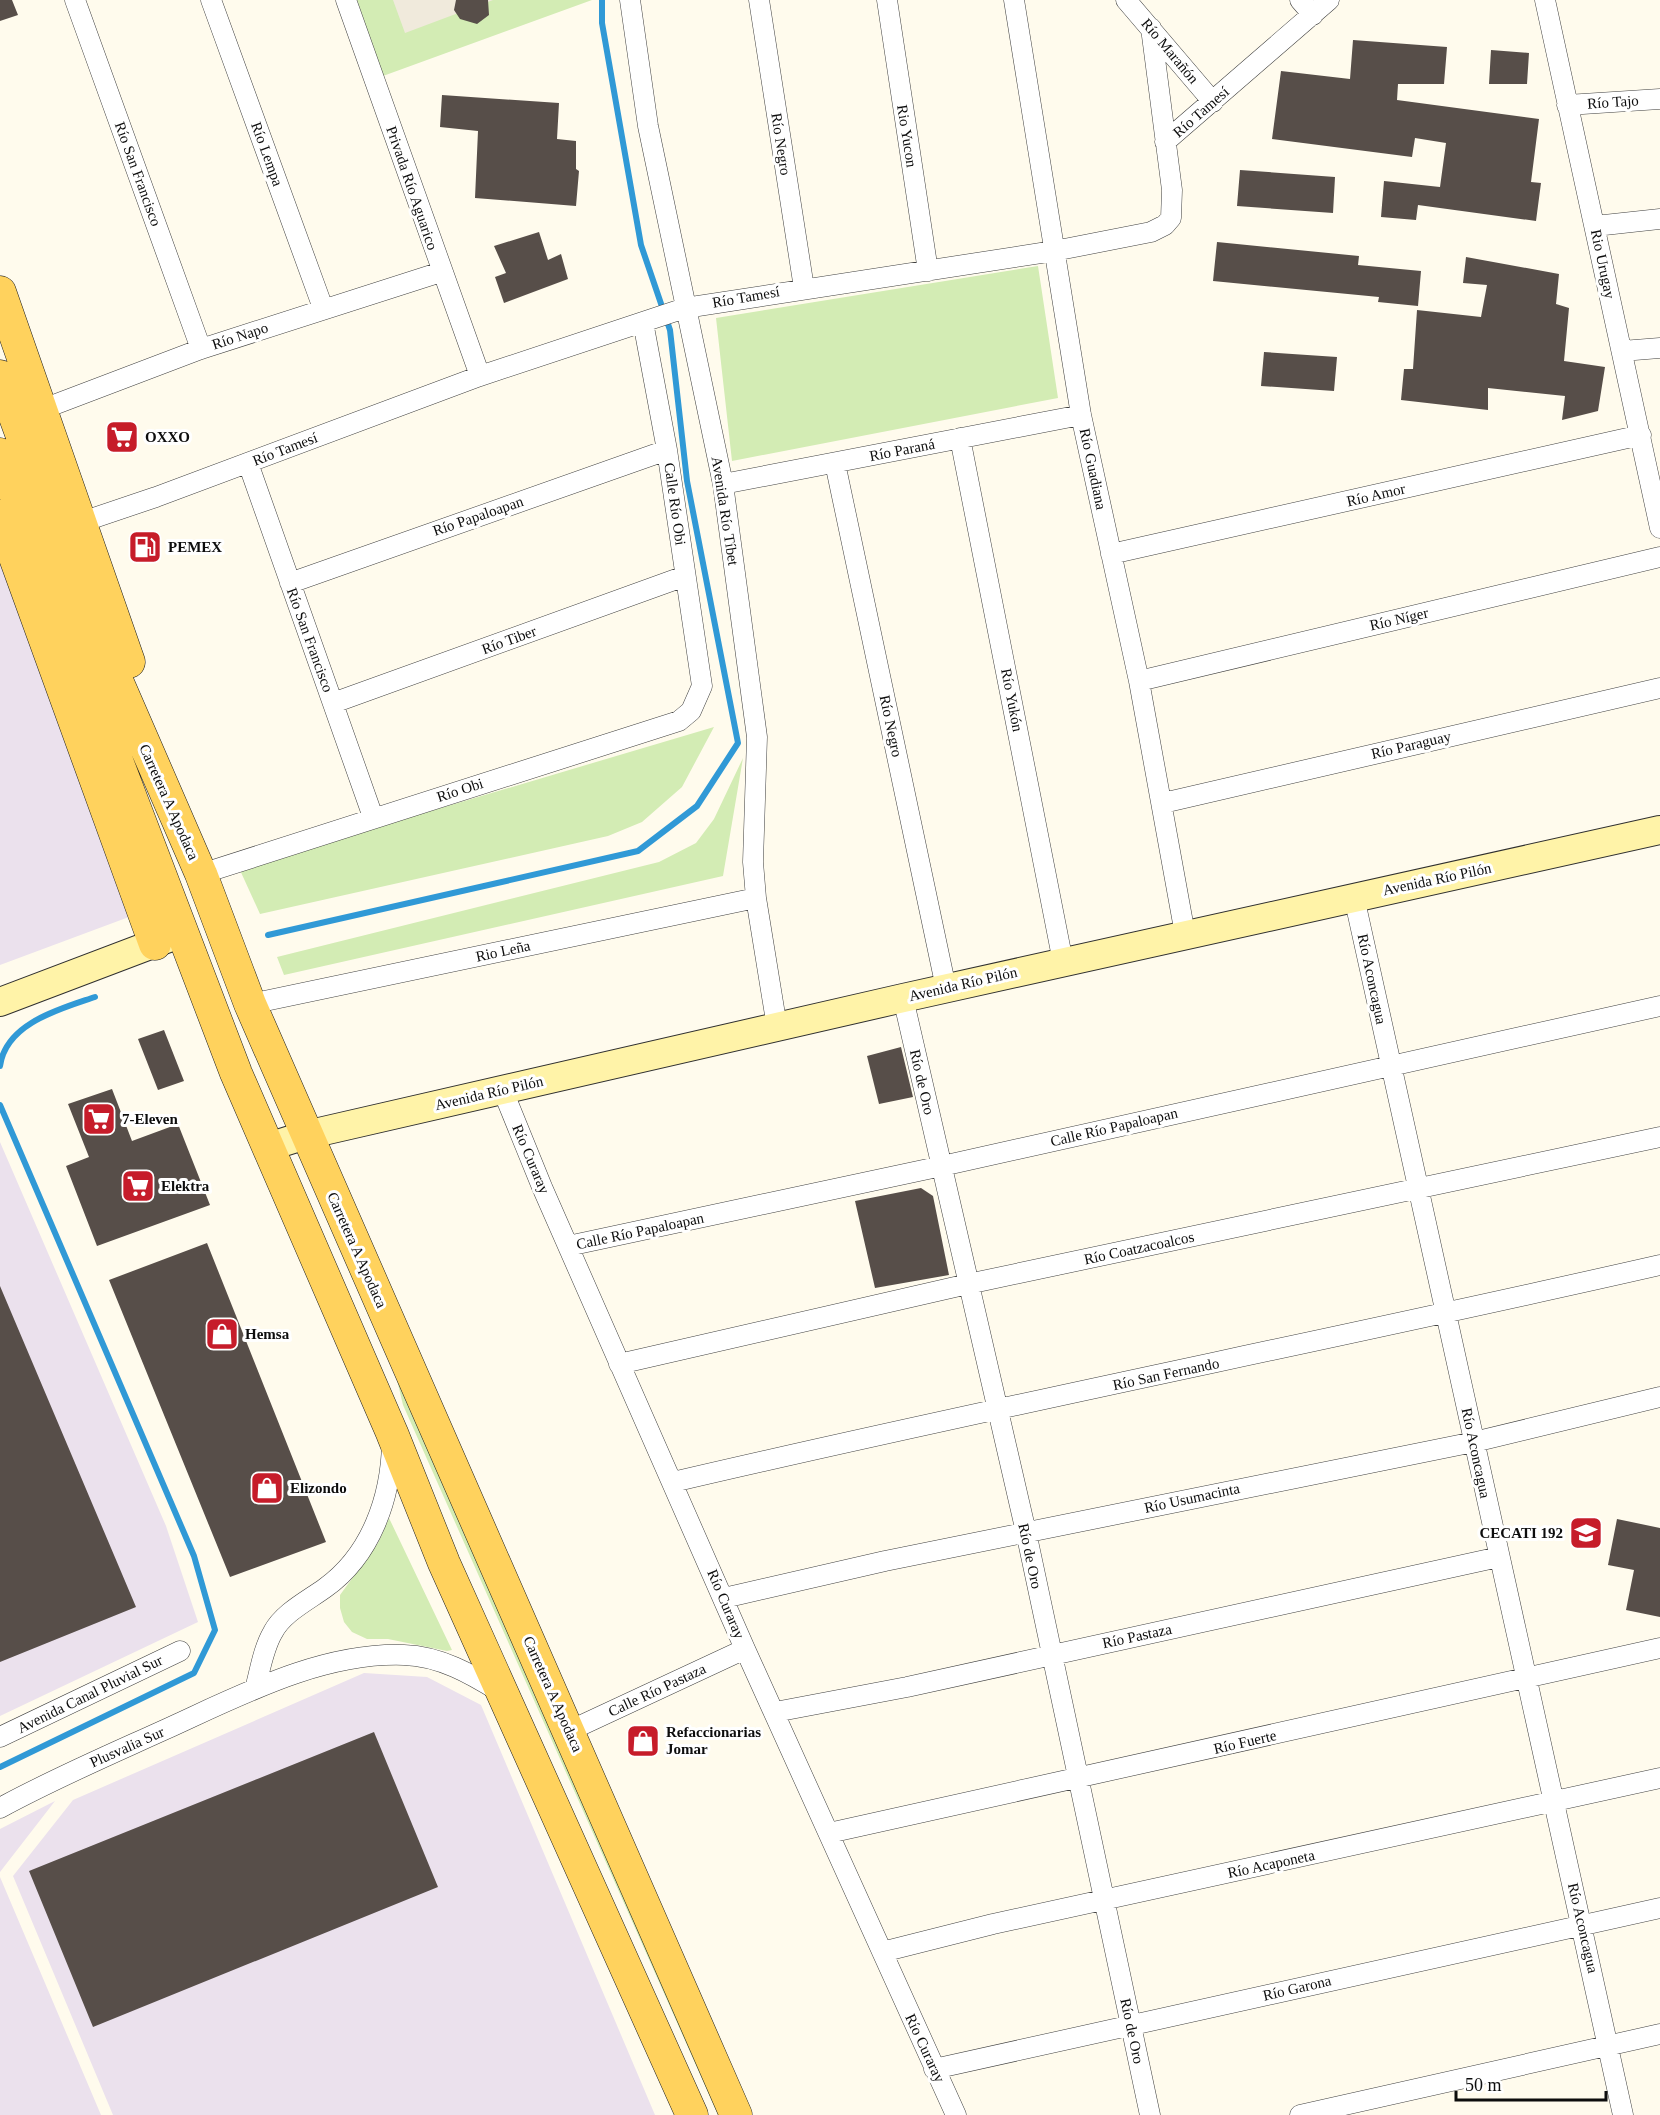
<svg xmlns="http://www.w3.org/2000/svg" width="1660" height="2115" font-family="'Times New Roman',serif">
	<rect width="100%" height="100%" fill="#fffbed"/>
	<path fill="#ebe1ed" d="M0,522L145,911L0,965Z
		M0,1142L166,1526L198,1622L0,1716Z
		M364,1673L427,1677L481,1705L655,2115H113L13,1876L73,1800Z
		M55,1801L0,1872V1829Z
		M0,1877L101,2115H0Z"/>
	<path fill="#d3ecb4" d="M357,0H592L383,76Z
		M1038,266L1058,398L732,461L716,318Z
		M714,727L682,787L642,822L608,836L260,914L239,868Z
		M743,758L723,876L284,975L277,957L659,862L696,843L714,819Z
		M391,1355L728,2115H718L403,1405Z
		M389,1518L452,1650L447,1651L388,1639H367L352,1632L344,1622L340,1608V1595L378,1543Z"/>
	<path fill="#f0eadc" d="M393,0H493L405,33Z"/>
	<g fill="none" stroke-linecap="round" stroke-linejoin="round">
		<path stroke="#3099d6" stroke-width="6" d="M268,935L638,851L697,806L738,743L687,481L670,330L641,245L602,23V0
			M0,1066C6,1023 60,1009 95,997
			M0,1105L194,1556L215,1630L194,1673L0,1767"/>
	</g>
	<path fill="#574e49" d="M0,0H12L18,15L0,21Z
		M456,0H488L489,15L477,24L460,19L454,10Z
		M1353,40L1447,47L1444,84H1398L1397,100L1539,119L1531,182L1541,183L1536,221L1418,205L1416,220L1381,217L1384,181L1440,187L1446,143L1415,138L1412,157L1272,139L1281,71L1350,79Z
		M1491,50L1529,53L1527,84H1489Z
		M442,95L559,103L557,139L576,141V169L579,171L576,206L475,198L478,131L440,127Z
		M1240,170L1335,177L1333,213L1237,206Z
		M539,232L548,260L561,254L568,279L504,303L495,277L506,273L494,246Z
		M1217,242L1359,256L1358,265L1421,271L1418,306L1378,302L1379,297L1213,281Z
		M1466,257L1559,274L1556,304L1569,308L1564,361L1605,367L1598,411L1562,420L1565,396L1488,388V410L1401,400L1404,369H1413L1417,310L1481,317L1487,285L1463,283Z
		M1264,352L1337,357L1334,391L1261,386Z
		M164,1030L184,1081L158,1090L138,1039Z
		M901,1047L913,1097L879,1104L867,1056Z
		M112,1089L132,1141L178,1124L210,1205L97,1246L66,1166L89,1157L68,1104Z
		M921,1188L933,1196L949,1275L875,1288L855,1201Z
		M207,1243L326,1542L230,1577L109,1280Z
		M0,1286L136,1607L0,1662Z
		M1617,1519L1660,1528V1617L1626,1610L1634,1570L1608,1565Z
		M374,1732L438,1887L93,2027L29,1871Z"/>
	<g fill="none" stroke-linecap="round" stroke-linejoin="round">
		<defs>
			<path id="street" d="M75,0L201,349
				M211,0L323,308
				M346,0L480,376
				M630,0L648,126L723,484L757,737L753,862L756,898L777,1027
				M759,0L804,288
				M887,0L928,271
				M1014,0L1081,415L1139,681L1185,934
				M1126,0L1213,102
				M1300,0L1313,15
				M1545,0L1660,528
				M1567,105L1660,99
				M1165,142L1329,0
				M1595,226L1660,219
				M1622,351L1660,348
				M43,409L201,349L441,272
				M960,438L1063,962
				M248,463L373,817
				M835,463L946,988
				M723,484L1081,415
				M70,526L156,497L480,376L685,308L1054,251L1151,232L1165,225L1171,218L1172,190L1151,28
				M1111,554L1641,435
				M290,583L667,450
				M1139,681L1660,557
				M333,703L685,576
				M1163,803L1660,688
				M201,874L679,721L691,711L702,686L667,450L643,322
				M1354,897L1623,2115
				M903,998L1026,1532L1150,2115
				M250,1004L756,898
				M503,1091L542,1187L745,1649L956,2115
				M568,1246L942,1166L1660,1006
				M619,1364L968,1284L1660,1137
				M673,1482C1001,1405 1331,1340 1660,1265
				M724,1598L885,1561L1474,1442L1660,1397
				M255,1689C260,1671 263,1649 273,1632C283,1613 307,1601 325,1588C371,1555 391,1498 392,1443
				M775,1712L907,1687L1499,1557
				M569,1731L745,1649
				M0,1737L180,1651
				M0,1808C53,1779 109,1755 164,1730C239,1696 321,1652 404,1655C440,1656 471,1674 500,1692
				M829,1833L1660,1648
				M882,1952L993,1924L1660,1778
				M934,2069L1660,1908
				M1300,2115L1660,2034"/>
			<path id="secondary" d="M0,1002L174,936
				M268,1147L306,1135L903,998L1660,830"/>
			<path id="primary" d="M0,292L129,662
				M0,376L82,600L201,874L250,1004L736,2115
				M0,454L236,1073L392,1433L444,1563L692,2115
				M0,516L155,944"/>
		</defs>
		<use href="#street" stroke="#404040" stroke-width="21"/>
		<use href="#secondary" stroke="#2f2f2f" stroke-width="30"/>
		<use href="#primary" stroke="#1e1e1e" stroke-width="33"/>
		<use href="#street" stroke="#fff" stroke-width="20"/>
		<use href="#secondary" stroke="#fff3a8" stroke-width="28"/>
		<use href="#primary" stroke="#ffd25d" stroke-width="32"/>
	</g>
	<defs>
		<symbol id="supermarket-square" viewBox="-11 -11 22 22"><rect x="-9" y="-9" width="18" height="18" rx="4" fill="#c61c2a" stroke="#fff"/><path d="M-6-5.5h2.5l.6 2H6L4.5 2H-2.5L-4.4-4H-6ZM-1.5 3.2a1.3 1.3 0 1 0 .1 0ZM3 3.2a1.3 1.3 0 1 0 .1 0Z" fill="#fff"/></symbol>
		<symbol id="fuel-square" viewBox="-11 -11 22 22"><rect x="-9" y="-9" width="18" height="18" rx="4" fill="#c61c2a" stroke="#fff"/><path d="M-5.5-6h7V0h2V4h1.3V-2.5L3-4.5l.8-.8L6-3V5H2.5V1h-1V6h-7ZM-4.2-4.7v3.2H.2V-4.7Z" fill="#fff"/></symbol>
		<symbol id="shop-square" viewBox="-11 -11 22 22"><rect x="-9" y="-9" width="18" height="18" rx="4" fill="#c61c2a" stroke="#fff"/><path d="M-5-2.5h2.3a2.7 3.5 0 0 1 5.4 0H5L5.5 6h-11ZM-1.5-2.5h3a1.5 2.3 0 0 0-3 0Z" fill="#fff"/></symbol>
		<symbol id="school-square" viewBox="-11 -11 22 22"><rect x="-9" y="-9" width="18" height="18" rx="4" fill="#c61c2a" stroke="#fff"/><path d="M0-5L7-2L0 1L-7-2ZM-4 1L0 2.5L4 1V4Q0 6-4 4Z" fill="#fff"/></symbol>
	</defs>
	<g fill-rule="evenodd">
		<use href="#supermarket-square" x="103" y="418" width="38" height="38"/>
		<use href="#fuel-square" x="126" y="528" width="38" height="38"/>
		<use href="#supermarket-square" x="80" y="1100" width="38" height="38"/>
		<use href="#supermarket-square" x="119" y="1167" width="38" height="38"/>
		<use href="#shop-square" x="203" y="1315" width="38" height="38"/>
		<use href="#shop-square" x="248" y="1469" width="38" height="38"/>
		<use href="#school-square" x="1567" y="1514" width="38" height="38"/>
		<use href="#shop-square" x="624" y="1722" width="38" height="38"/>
	</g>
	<g text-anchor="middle" stroke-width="6" stroke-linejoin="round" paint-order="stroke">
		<g font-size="15" fill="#0d0d0d" stroke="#fff">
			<text transform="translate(1170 51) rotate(50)" y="5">Río Marañón</text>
			<text transform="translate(1613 102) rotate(-4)" y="5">Río Tajo</text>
			<text transform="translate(1201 112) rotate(-41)" y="5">Río Tamesí</text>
			<text transform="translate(907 136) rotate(81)" y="5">Rio Yucon</text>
			<text transform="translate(781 144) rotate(81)" y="5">Río Negro</text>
			<text transform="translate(267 154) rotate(70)" y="5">Río Lempa</text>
			<text transform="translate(138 174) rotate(70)" y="5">Río San Francisco</text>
			<text transform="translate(412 188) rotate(71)" y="5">Privada Río Aguarico</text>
			<text transform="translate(1603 264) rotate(78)" y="5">Rio Urugay</text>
			<text transform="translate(746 297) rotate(-10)" y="5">Río Tamesí</text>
			<text transform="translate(240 336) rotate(-18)" y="5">Río Napo</text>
			<text transform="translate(285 449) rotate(-21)" y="5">Río Tamesí</text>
			<text transform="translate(902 450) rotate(-11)" y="5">Río Paraná</text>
			<text transform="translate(1093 469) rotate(78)" y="5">Río Guadiana</text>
			<text transform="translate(1376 495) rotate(-13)" y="5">Río Amor</text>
			<text transform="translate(675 504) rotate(82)" y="5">Calle Río Obi</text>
			<text transform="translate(725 511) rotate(81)" y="5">Avenida Río Tíbet</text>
			<text transform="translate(478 516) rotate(-19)" y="5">Río Papaloapan</text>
			<text transform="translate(1399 619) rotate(-13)" y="5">Río Níger</text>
			<text transform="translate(310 640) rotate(70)" y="5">Río San Francisco</text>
			<text transform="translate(509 640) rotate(-20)" y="5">Río Tiber</text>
			<text transform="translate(1012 700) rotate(79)" y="5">Río Yukón</text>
			<text transform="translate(891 726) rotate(78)" y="5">Río Negro</text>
			<text transform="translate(1411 745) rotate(-13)" y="5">Río Paraguay</text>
			<text transform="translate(460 790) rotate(-18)" y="5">Río Obi</text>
			<text transform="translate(169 802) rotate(66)" y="5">Carretera A Apodaca</text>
			<text transform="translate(1437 879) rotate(-12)" y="5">Avenida Río Pilón</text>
			<text transform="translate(503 951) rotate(-12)" y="5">Rio Leña</text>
			<text transform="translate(1372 979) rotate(78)" y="5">Río Aconcagua</text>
			<text transform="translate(963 984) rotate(-13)" y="5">Avenida Río Pilón</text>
			<text transform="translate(922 1082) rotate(77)" y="5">Río de Oro</text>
			<text transform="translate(489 1093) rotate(-13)" y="5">Avenida Río Pilón</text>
			<text transform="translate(1114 1127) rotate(-13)" y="5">Calle Río Papaloapan</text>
			<text transform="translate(531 1159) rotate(67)" y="5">Río Curaray</text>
			<text transform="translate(640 1231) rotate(-12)" y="5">Calle Río Papaloapan</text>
			<text transform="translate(1139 1248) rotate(-12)" y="5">Río Coatzacoalcos</text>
			<text transform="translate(357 1250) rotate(66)" y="5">Carretera A Apodaca</text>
			<text transform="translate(1166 1374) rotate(-12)" y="5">Río San Fernando</text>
			<text transform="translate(1476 1453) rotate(78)" y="5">Río Aconcagua</text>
			<text transform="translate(1192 1498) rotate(-12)" y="5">Río Usumacinta</text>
			<text transform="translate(1030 1556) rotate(78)" y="5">Río de Oro</text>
			<text transform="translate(726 1604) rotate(67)" y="5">Río Curaray</text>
			<text transform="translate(1137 1636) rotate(-12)" y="5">Río Pastaza</text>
			<text transform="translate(657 1690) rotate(-25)" y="5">Calle Río Pastaza</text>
			<text transform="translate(90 1694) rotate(-26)" y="5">Avenida Canal Pluvial Sur</text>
			<text transform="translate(553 1694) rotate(66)" y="5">Carretera A Apodaca</text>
			<text transform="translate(1245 1742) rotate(-13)" y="5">Río Fuerte</text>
			<text transform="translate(127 1747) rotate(-24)" y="5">Plusvalia Sur</text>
			<text transform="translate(1271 1864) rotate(-12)" y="5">Río Acaponeta</text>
			<text transform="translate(1583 1928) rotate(77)" y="5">Río Aconcagua</text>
			<text transform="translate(1297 1988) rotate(-13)" y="5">Río Garona</text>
			<text transform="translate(1132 2031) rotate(78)" y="5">Río de Oro</text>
			<text transform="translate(925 2048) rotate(65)" y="5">Río Curaray</text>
		</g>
		<g font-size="15" font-weight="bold" fill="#0d0d0d" stroke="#fff" text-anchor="start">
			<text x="145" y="442">OXXO</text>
			<text x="168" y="552">PEMEX</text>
			<text x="122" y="1124">7-Eleven</text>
			<text x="161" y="1191">Elektra</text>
			<text x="245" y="1339">Hemsa</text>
			<text x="290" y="1493">Elizondo</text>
			<text x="1563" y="1538" text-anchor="end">CECATI 192</text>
			<text x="666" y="1737">Refaccionarias<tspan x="666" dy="17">Jomar</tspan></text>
		</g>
	</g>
	<path d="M1456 2091v9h150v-9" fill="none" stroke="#0d0d0d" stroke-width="3"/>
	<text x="1465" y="2091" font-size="18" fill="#0d0d0d" stroke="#ffffff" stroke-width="4.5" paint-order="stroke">50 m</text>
</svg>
